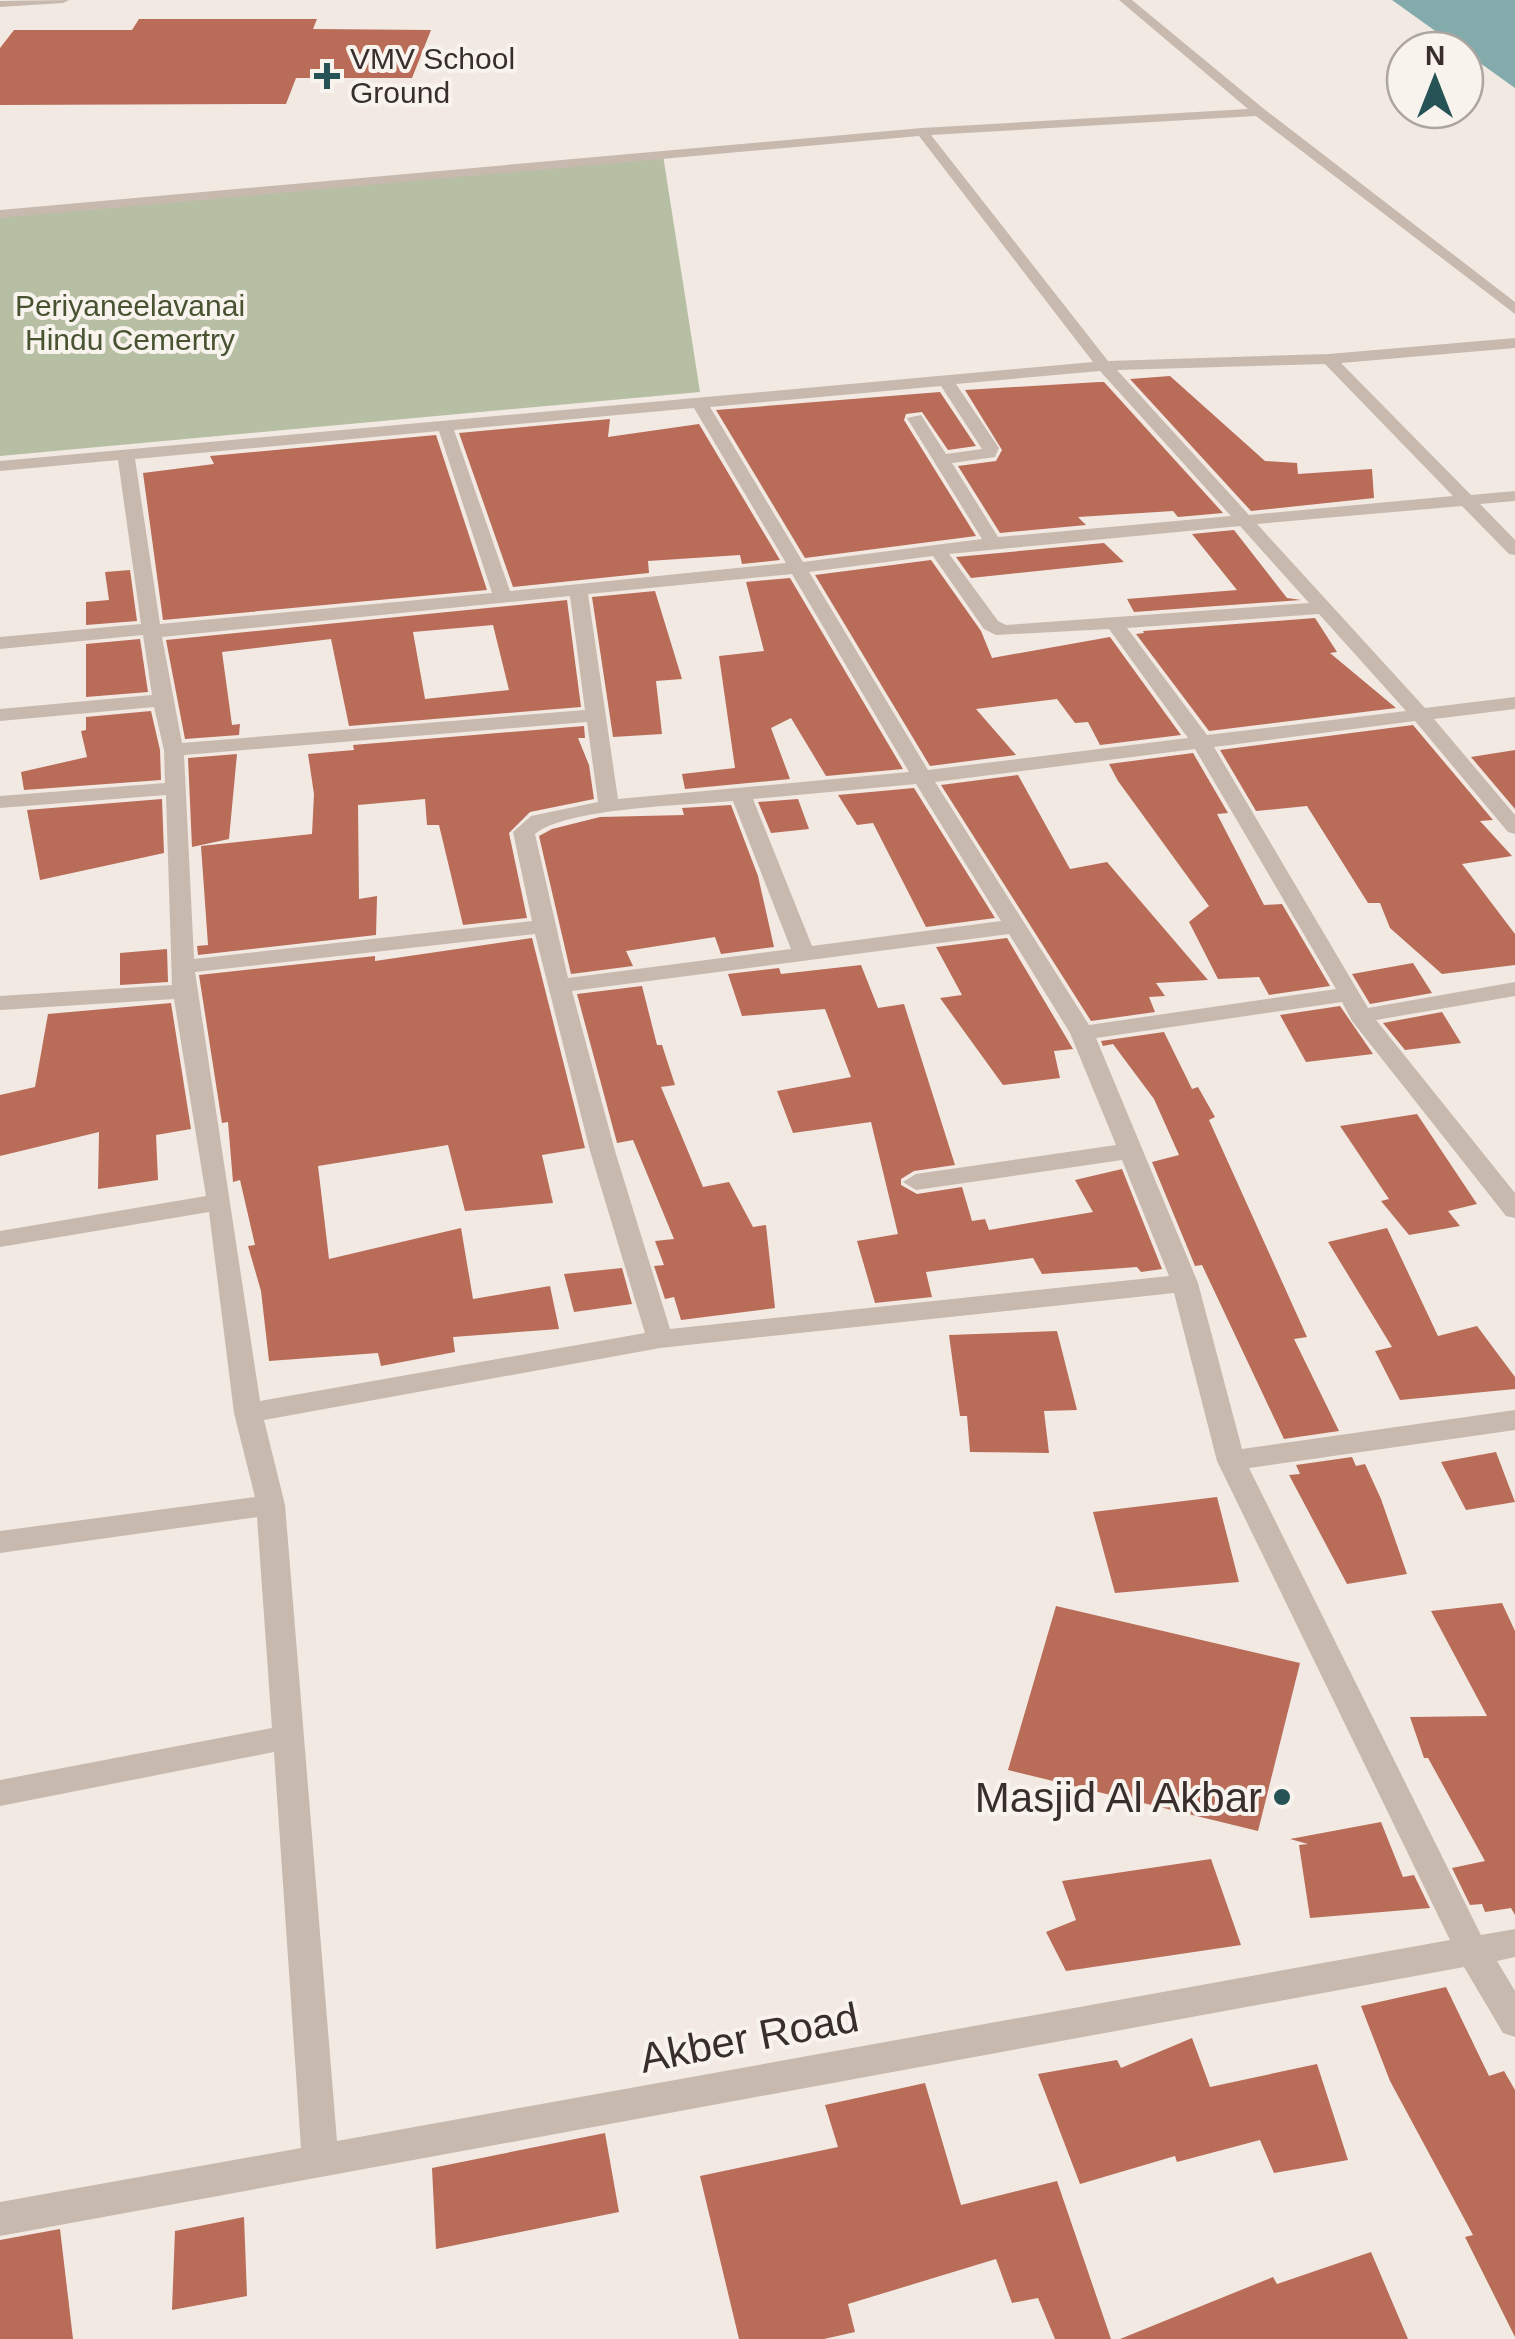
<svg xmlns="http://www.w3.org/2000/svg" width="1515" height="2339" font-family="Helvetica,sans-serif">
	<rect width="100%" height="100%" fill="#f1e9e2"/>
	<path fill="#b6bfa3" d="M663,155L700,392L0,456V214Z"/>
	<path fill="#83abab" d="M1392,0H1515V88Z"/>
	<path fill="#b96c58" fill-rule="evenodd" d="M139,19H317L313,29L431,30L412,78H296L286,104L0,105V48L14,30H132Z
		M1170,376L1265,461L1297,463L1298,474L1372,469L1374,498L1251,511L1130,379Z
		M1099,382H1104L1223,513L1178,517L1173,511L1078,517L1086,525L1000,533L958,466L996,461L1002,450L965,390Z
		M940,392L976,446L948,450L922,412L906,414L904,420L976,536L805,558L716,410Z
		M610,419L608,437L699,424L780,560L742,564L740,555L648,561L649,573L513,587L459,433Z
		M436,435L487,590L163,620L143,473L214,464L210,456Z
		M1234,530L1287,598L1301,600L1134,612L1127,599L1237,590L1192,534Z
		M1104,543L1124,562L971,578L956,557Z
		M931,560L981,631L992,658L1110,637L1181,735L1100,745L1088,722L1075,723L1057,699L976,709L1016,755L930,766L815,575Z
		M130,570L137,621L86,625V602L109,600L105,572Z
		M790,578L903,769L826,776L791,718L771,728L790,779L685,789L682,774L735,768L719,656L764,651L746,582Z
		M655,591L682,679L656,681L662,734L613,737L592,597Z
		M567,600L581,707L349,726L331,639L222,652L232,725L240,724L239,735L185,739L166,640ZM493,625L509,690L425,699L413,632Z
		M1315,618L1337,652L1330,653L1396,708L1209,731L1136,634L1144,633L1143,631Z
		M140,639L148,692L86,697V644Z
		M151,711L160,750L161,780L24,790L21,772L87,757L81,731L86,730V717Z
		M1413,725L1493,820L1480,821L1512,856L1462,864L1515,934V965L1442,974L1390,928L1380,903H1368L1307,806L1256,811L1220,750Z
		M584,726L585,738H578L589,765L594,799L530,812L509,833L527,918L463,925L439,825H427L425,799L358,805L359,899L377,896L376,935L198,955L197,946L208,945L201,846L312,834L314,794L308,754L354,750L353,745Z
		M1515,750V809L1471,757Z
		M1193,753L1228,813L1217,814L1264,905L1282,904L1330,986L1269,995L1259,977L1218,979L1189,922L1209,906L1118,781L1109,764Z
		M237,754L229,839L192,847L188,758Z
		M1018,775L1070,869L1107,862L1208,980L1156,983L1165,996L1149,997L1155,1012L1091,1021L941,785Z
		M914,788L995,918L926,927L873,823L857,825L838,795Z
		M162,799L164,853L40,880L27,810Z
		M798,799L809,829L771,833L758,802Z
		M731,805L758,876L774,947L721,954L715,937L626,951L633,966L571,974L539,836L552,829L600,817L684,815L682,808Z
		M532,938L585,1148L542,1155L553,1203L465,1211L448,1145L318,1166L329,1259L461,1228L473,1299L550,1286L559,1329L453,1337L455,1352L381,1366L378,1353L269,1361L261,1291L248,1246L255,1245L240,1180L233,1182L228,1122L222,1123L199,975L375,956V961Z
		M1007,938L1073,1049L1054,1051L1060,1078L1003,1085L940,998L962,995L936,947Z
		M167,949L168,982L120,985V953Z
		M1413,963L1432,993L1370,1004L1352,974Z
		M861,965L878,1008L904,1004L955,1165L914,1171L901,1179V1185L917,1194L962,1187L972,1221L985,1219L989,1230L1093,1212L1075,1180L1122,1169L1162,1269L1141,1272L1137,1267L1042,1274L1033,1258L926,1272L932,1297L875,1303L857,1241L898,1234L871,1122L793,1133L777,1091L851,1077L825,1009L742,1016L728,974L779,968L781,974Z
		M642,986L657,1045H662L675,1085L661,1087L703,1187L729,1182L753,1227L766,1225L775,1308L681,1320L674,1297L665,1299L654,1266L664,1265L655,1241L674,1239L633,1140L617,1143L577,994Z
		M171,1003L191,1129L156,1135L158,1180L98,1189L99,1132L0,1156V1095L35,1087L48,1014Z
		M1340,1006L1373,1054L1306,1062L1280,1015Z
		M1442,1012L1461,1043L1405,1050L1383,1023Z
		M1164,1032L1192,1089L1198,1087L1215,1117L1209,1120L1307,1337L1294,1339L1339,1431L1284,1439L1202,1265L1195,1266L1152,1162L1179,1155L1154,1099L1113,1044L1103,1046L1101,1041Z
		M1417,1114L1477,1204L1448,1211L1460,1226L1409,1235L1381,1201L1389,1199L1340,1126Z
		M1387,1228L1438,1336L1477,1326L1515,1377V1389L1400,1400L1375,1351L1392,1347L1328,1242Z
		M622,1268L632,1304L574,1312L564,1274Z
		M1057,1331L1077,1410L1044,1411L1049,1453L970,1452L967,1416H960L949,1335Z
		M1496,1452L1515,1502L1466,1510L1441,1462Z
		M1352,1457L1356,1466L1365,1464L1381,1499L1407,1574L1347,1584L1289,1475L1300,1474L1296,1465Z
		M1217,1497L1239,1582L1115,1593L1093,1512Z
		M1502,1603L1515,1631V1915L1511,1908L1485,1912L1482,1904L1470,1905L1452,1868L1485,1861L1428,1758H1424L1410,1717L1487,1716L1431,1611Z
		M1056,1606L1300,1663L1258,1831L1008,1770Z
		M1381,1822L1403,1877L1414,1875L1430,1908L1310,1918L1299,1845L1308,1844L1290,1839Z
		M1211,1859L1241,1945L1066,1971L1046,1932L1076,1920L1062,1881Z
		M1446,1987L1489,2076L1504,2071L1515,2090V2337L1465,2237L1473,2235L1390,2081L1361,2006Z
		M1192,2038L1210,2087L1317,2064L1348,2160L1274,2173L1260,2140L1177,2162L1175,2156L1080,2184L1038,2074L1117,2060L1121,2068Z
		M925,2083L961,2205L1057,2181L1111,2339H1055L1038,2298L1012,2303L996,2259L848,2304L855,2332L824,2339H739L700,2176L838,2147L825,2105Z
		M605,2133L619,2212L436,2249L432,2168Z
		M244,2217L247,2296L172,2310L175,2231Z
		M60,2229L73,2339H0V2240Z
		M1371,2252L1408,2339H1120L1273,2277L1277,2284Z"/>
	<g fill="none" stroke-linecap="round" stroke-linejoin="round">
		<path fill="#c8b9ae" fill-rule="evenodd" d="M69,0L63,3L0,7V1Z
			M1119,0H1132L1264,109L1515,302V314L1256,116L931,135L1108,361L1329,354L1515,338V348L1341,363L1471,495L1515,491V501L1480,504L1515,540V555L1509,554L1462,506L1257,524L1425,708L1515,697V709L1434,719L1515,815V834L1508,832L1415,721L1214,747L1368,1008L1515,982V996L1376,1020L1515,1193V1218L1506,1216L1352,1021L1342,1002L1096,1038L1198,1283L1242,1449L1515,1410V1430L1249,1468L1481,1935L1515,1929V1957L1497,1961L1515,1991V2037L1503,2033L1464,1967L0,2236V2202L301,2148L274,1752L0,1806V1780L272,1728L257,1517L0,1553V1531L255,1497L234,1413L209,1212L0,1247V1231L206,1196L174,999L0,1010V996L172,985L166,795L0,808V796L165,783L164,750L154,707L0,721V709L152,695L143,635L0,649V637L141,624L118,460L0,471V461L1093,362L919,136L0,218V210L922,128L1248,109ZM1325,364L1453,496L1249,515L1117,370ZM1100,371L1231,516L998,537L952,463L995,457L999,448L956,384ZM941,386L982,449L946,454L921,415L907,418L982,539L803,562L710,407ZM694,408L786,563L510,591L454,430ZM439,431L492,593L160,624L135,459ZM1240,526L1309,603L1006,625L998,621L949,554ZM933,556L984,629L996,635L1109,629L1188,738L928,770L809,572ZM792,574L909,772L618,799L588,594ZM570,596L585,710L182,743L162,637ZM1319,614L1406,711L1207,735L1127,628ZM587,722L598,802L531,816L513,832L532,921L194,959L184,755ZM1195,749L1336,989L1089,1025L935,782ZM916,784L1001,921L812,946L753,799ZM733,801L791,949L568,978L535,834C565,808 689,805 733,801ZM535,934L590,1151L645,1333L260,1401L195,972ZM1009,934L1070,1033L1116,1145L916,1174L903,1182L916,1190L1122,1160L1169,1276L670,1329L615,1151L572,991ZM1174,1293L1217,1461L1450,1940L337,2141L285,1505L264,1420L660,1348Z"/>
	</g>
	<g fill="#265355" stroke="#f9f3ee" stroke-width="4">
		<path d="M322 61h10v10h10v10h-10v10h-10v-10h-10v-10h10z"/>
		<circle cx="1282" cy="1797" r="10"/>
	</g>
	<g text-anchor="middle" stroke-width="8" stroke-linejoin="round" paint-order="stroke">
		<g font-size="30" fill="#382f2c" stroke="#f9f3ee" text-anchor="start">
			<text x="350" y="69">VMV School<tspan x="350" dy="34">Ground</tspan></text>
		</g>
		<g font-size="30" fill="#485332" stroke="#f9f3ee">
			<text x="130" y="316">Periyaneelavanai<tspan x="130" dy="34">Hindu Cemertry</tspan></text>
		</g>
		<g font-size="42" fill="#382f2c" stroke="#f9f3ee" text-anchor="end">
			<text x="1262" y="1812">Masjid Al Akbar</text>
		</g>
		<g font-size="42" fill="#382f2c" stroke="#f9f3ee">
			<text transform="translate(749 2037) rotate(-11)" y="15">Akber Road</text>
		</g>
	</g>
	<g transform="translate(1435 80)"><circle r="48" fill="#f9f3ee" stroke="#aca5a0" stroke-width="2.5"/>
	<path d="M0-8L18 38L0 25L-18 38Z" fill="#265355"/>
	<text y="-15" font-size="28" font-weight="bold" text-anchor="middle" fill="#382f2c">N</text>
	</g>
</svg>
